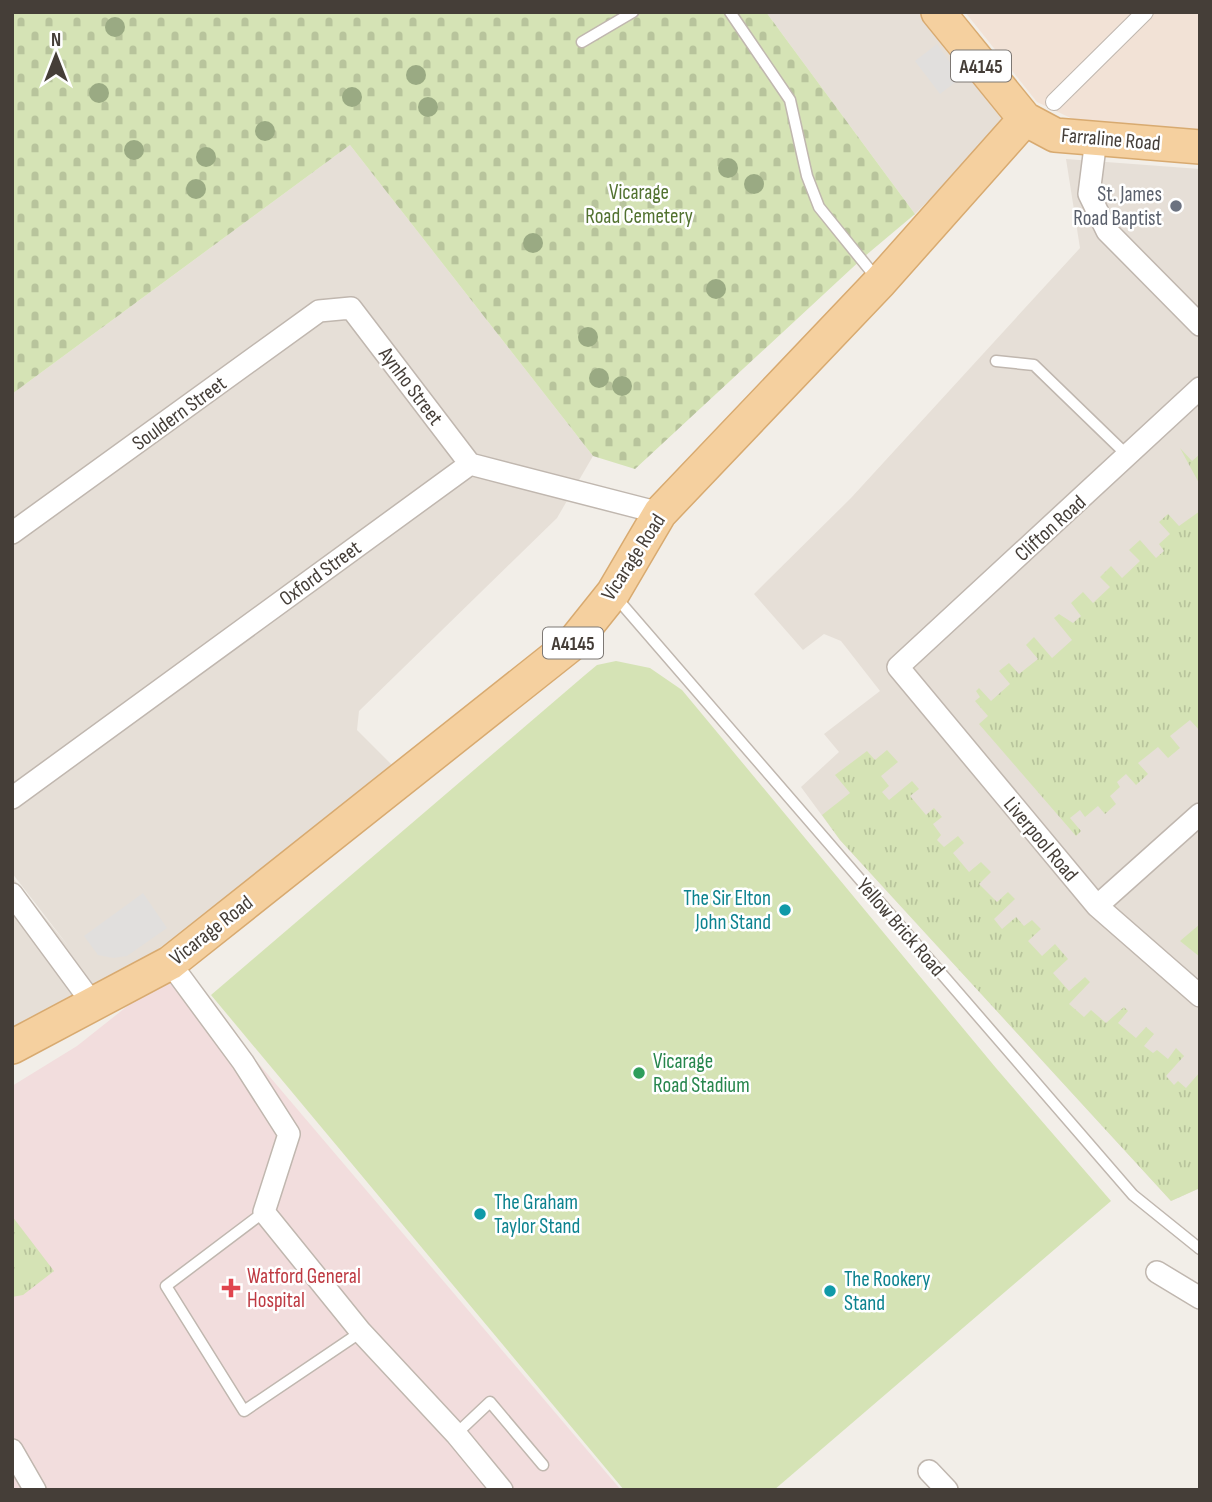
<svg xmlns="http://www.w3.org/2000/svg" width="1212" height="1502" font-family="'Sofia Sans Condensed',sans-serif">
	<defs>
		<pattern id="grass-tufts" width="24" height="20" patternUnits="userSpaceOnUse" patternTransform="scale(1.75)"><rect width="24" height="20" fill="#d5e3b5"/><path d="M3 7l-1-3M5 7V3M7 7l1-3M15 17l-1-3M17 17v-4M19 17l1-3" fill="none" stroke="#b8c49c"/></pattern>
		<pattern id="cemetery-stones" width="16" height="16" patternUnits="userSpaceOnUse" patternTransform="scale(1.75)"><rect width="16" height="16" fill="#d5e3b5"/><path d="M2 7V4a2 2 0 0 1 4 0v3zM10 15v-3a2 2 0 0 1 4 0v3z" fill="#b8c49c"/></pattern>
	</defs>
	<rect width="100%" height="100%" fill="#f2eee8"/>
	<path fill="#e6dfd7" d="M766,12H926L931,31L1008,121L915,214Z
		M350,145L593,456L557,518L359,711L357,730L392,765L301,854L179,937L81,995L12,1028V877L69,947L12,873V394Z
		M1066,159L1200,169V1188L1171,1201L840,840L801,787L839,752L824,734L880,691L841,641L824,634L803,650L754,594L851,498L1080,248Z"/>
	<path fill="#f2e2d6" d="M965,12H1200V133L1079,122L1037,102Z"/>
	<path fill="#f2dddd" d="M176,975L208,1004L621,1490H12V1086L77,1046L130,1004Z"/>
	<path fill="url(#grass-tufts)" d="M1180,448L1192,461L1200,454V485Z
		M1200,511V731L1190,720L1170,736L1180,748L1168,758L1158,747L1138,763L1148,774L1136,785L1126,774L1117,782L1120,787L1110,796L1116,804L1105,814L1098,806L1085,817L1080,810L1070,818L1081,831L1076,836L979,724L988,716L975,701L980,697L976,691L979,688L991,701L1010,684L999,671L1009,663L1019,674L1038,659L1026,645L1034,637L1052,658L1072,640L1054,618L1059,614L1073,623L1081,616L1071,603L1083,592L1093,603L1110,587L1100,577L1111,566L1122,578L1140,561L1129,550L1140,540L1156,558L1164,551L1159,544L1170,534L1159,522L1168,514L1179,526Z
		M887,750L898,762L881,776L889,786L882,792L889,800L912,781L919,789L910,796L926,815L934,808L942,817L933,824L941,835L937,840L944,847L958,836L964,843L953,853L969,872L981,862L991,872L979,884L997,902L1008,892L1015,899L994,919L1002,929L1016,917L1024,926L1032,920L1041,929L1028,941L1042,956L1055,944L1068,959L1053,973L1069,991L1085,977L1090,982L1069,1004L1084,1017L1091,1010L1106,1023L1124,1007L1128,1011L1118,1023L1136,1038L1146,1027L1154,1034L1144,1046L1153,1053L1157,1050L1168,1059L1176,1048L1184,1056L1166,1076L1174,1085L1178,1081L1186,1088L1200,1072V1188L1171,1201L840,840L822,815L850,793L835,775L867,751L875,760Z
		M1200,924V957L1180,941Z
		M12,1216L54,1271L23,1295L12,1297Z"/>
	<path fill="url(#cemetery-stones)" d="M12,12H766L915,214L865,256L635,469L593,456L350,145L12,394Z"/>
	<path fill="#d5e3b5" d="M616,661L650,668L682,690L996,1068L1111,1201L774,1490H624L211,995L585,675L597,665Z"/>
	<path fill="#e1dfdd" d="M937,44L961,78L940,94L915,61Z
		M143,893L167,928L127,956L113,958L98,955L84,936Z"/>
	<g fill="none" stroke-linecap="round" stroke-linejoin="round">
		<defs>
			<path id="service" d="M730,12L790,100L807,176L819,207L878,280
				M582,42L633,12
				M996,361L1034,365L1128,456
				M614,595L1133,1195L1200,1249
				M264,1212L166,1286L244,1411L361,1332
				M456,1434L490,1402L543,1465"/>
			<path id="pedestrian" d="M1054,102L1145,12"/>
			<path id="minor" d="M1096,139L1089,194L1107,231L1200,325
				M1200,388L898,667L1097,906L1200,996
				M12,533L319,311L351,308L470,464
				M12,798L470,464L660,513
				M12,894L93,1004
				M1097,906L1200,814
				M170,963L243,1062L289,1134L264,1212L361,1332L456,1434L502,1490
				M1157,1272L1200,1298
				M12,1450L35,1490
				M929,1471L947,1490"/>
			<path id="primary" d="M938,12L1025,119L1055,135L1200,147
				M12,1047L170,963L573,643L613,593L660,513L880,282L1025,119"/>
		</defs>
		<use href="#service" stroke="#c0b7af" stroke-width="13"/>
		<use href="#pedestrian" stroke="#c0b7af" stroke-width="18"/>
		<use href="#minor" stroke="#c0b7af" stroke-width="24"/>
		<use href="#primary" stroke="#d8aa70" stroke-width="36"/>
		<use href="#service" stroke="#fff" stroke-width="10"/>
		<use href="#pedestrian" stroke="#fff" stroke-width="16"/>
		<use href="#minor" stroke="#fff" stroke-width="21"/>
		<use href="#primary" stroke="#f5d09f" stroke-width="33"/>
	</g>
	<g fill="#9aaa83">
		<circle cx="115" cy="27" r="10"/>
		<circle cx="416" cy="75" r="10"/>
		<circle cx="99" cy="93" r="10"/>
		<circle cx="352" cy="97" r="10"/>
		<circle cx="428" cy="107" r="10"/>
		<circle cx="265" cy="131" r="10"/>
		<circle cx="134" cy="150" r="10"/>
		<circle cx="206" cy="157" r="10"/>
		<circle cx="728" cy="168" r="10"/>
		<circle cx="754" cy="184" r="10"/>
		<circle cx="196" cy="189" r="10"/>
		<circle cx="533" cy="243" r="10"/>
		<circle cx="716" cy="289" r="10"/>
		<circle cx="588" cy="337" r="10"/>
		<circle cx="599" cy="378" r="10"/>
		<circle cx="622" cy="386" r="10"/>
	</g>
	<circle fill="#6b7280" stroke="#fff" stroke-width="2.5" cx="1176" cy="206" r="7"/>
	<g fill="#0f9aa8" stroke="#fff" stroke-width="2.5">
		<circle cx="785" cy="910" r="7"/>
		<circle cx="480" cy="1214" r="7"/>
		<circle cx="830" cy="1291" r="7"/>
	</g>
	<circle fill="#2e9e5b" stroke="#fff" stroke-width="2.5" cx="639" cy="1073" r="7"/>
	<path fill="#e0444e" stroke="#fff" stroke-width="2.5" d="M227.5 1277.5h7v7h7v7h-7v7h-7v-7h-7v-7h7z"/>
	<g text-anchor="middle" stroke-width="5" stroke-linejoin="round" paint-order="stroke">
		<g fill="#fff" stroke="#7d7874" stroke-width="2">
			<rect x="951" y="50.5" width="60" height="31" rx="5"/>
			<rect x="543" y="627.5" width="60" height="31" rx="5"/>
		</g>
		<g font-size="19" font-weight="bold" fill="#453e38">
			<text x="981" y="73">A4145</text>
			<text x="573" y="650">A4145</text>
		</g>
		<g font-size="21" fill="#453e38" stroke="#fff">
			<text transform="translate(1111 139) rotate(5)" y="7">Farraline Road</text>
			<text transform="translate(411 386) rotate(53)" y="7">Aynho Street</text>
			<text transform="translate(179 413) rotate(-36)" y="7">Souldern Street</text>
			<text transform="translate(1050 528) rotate(-42)" y="7">Clifton Road</text>
			<text transform="translate(633 557) rotate(-57)" y="7">Vicarage Road</text>
			<text transform="translate(320 573) rotate(-36)" y="7">Oxford Street</text>
			<text transform="translate(1041 839) rotate(50)" y="7">Liverpool Road</text>
			<text transform="translate(901 927) rotate(49)" y="7">Yellow Brick Road</text>
			<text transform="translate(211 930) rotate(-38)" y="7">Vicarage Road</text>
		</g>
		<g font-size="21" fill="#527230" stroke="#fff">
			<text x="639" y="199">Vicarage<tspan x="639" dy="24">Road Cemetery</tspan></text>
		</g>
		<g font-size="21" fill="#5b616d" stroke="#fff" text-anchor="end">
			<text x="1162" y="201">St. James<tspan x="1162" dy="24">Road Baptist</tspan></text>
		</g>
		<g font-size="21" fill="#0d838f" stroke="#fff" text-anchor="start">
			<text x="771" y="905" text-anchor="end">The Sir Elton<tspan x="771" dy="24">John Stand</tspan></text>
			<text x="494" y="1209">The Graham<tspan x="494" dy="24">Taylor Stand</tspan></text>
			<text x="844" y="1286">The Rookery<tspan x="844" dy="24">Stand</tspan></text>
		</g>
		<g font-size="21" fill="#27864d" stroke="#fff" text-anchor="start">
			<text x="653" y="1068">Vicarage<tspan x="653" dy="24">Road Stadium</tspan></text>
		</g>
		<g font-size="21" fill="#be3a42" stroke="#fff" text-anchor="start">
			<text x="247" y="1283">Watford General<tspan x="247" dy="24">Hospital</tspan></text>
		</g>
	</g>
	<rect width="1212" height="1502" fill="none" stroke="#453e38" stroke-width="28"/>
	<g transform="translate(56 56)" stroke="#ffffff" stroke-width="5" paint-order="stroke">
	<path d="M0-5L12 26L0 18L-12 26Z" fill="#453e38"/>
	<text y="-10" font-size="19" font-weight="bold" text-anchor="middle" fill="#453e38">N</text>
	</g>
</svg>
